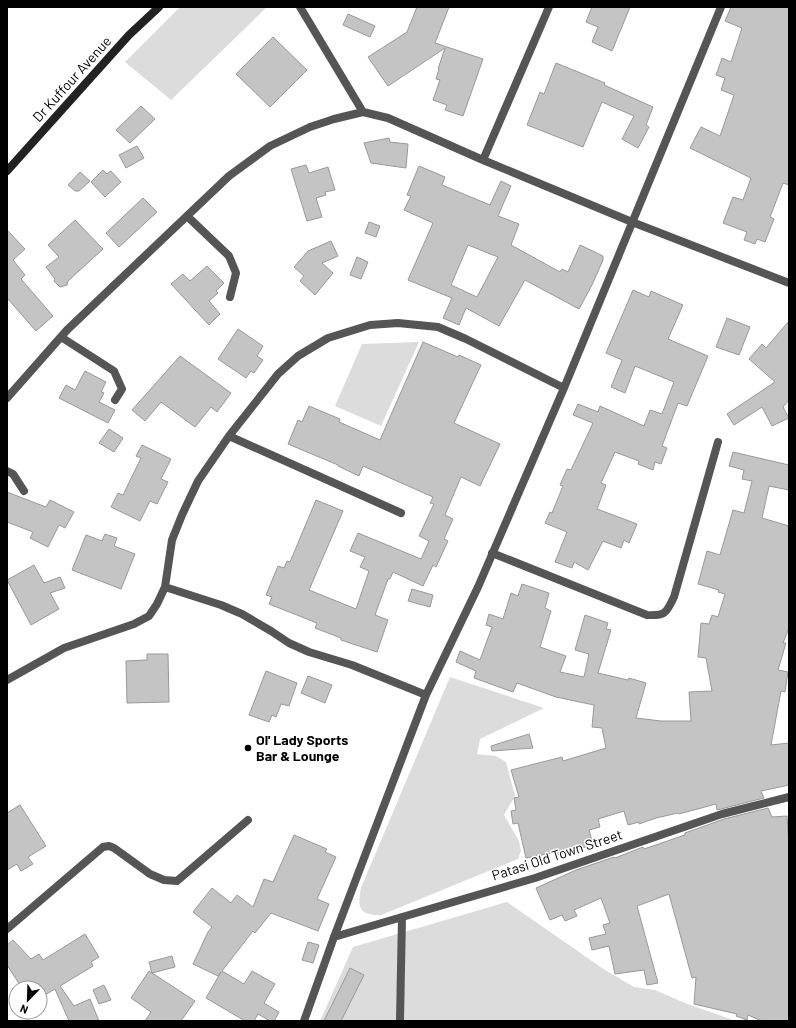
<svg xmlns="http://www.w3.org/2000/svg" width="796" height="1028" font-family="Barlow,sans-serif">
	<rect width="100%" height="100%" fill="#fff"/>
	<path fill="#dcdcdc" d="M180,7H267L171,100L125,62Z
		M419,342L381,426L335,406L362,344Z
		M450,677L544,708L480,739L477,754L496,756L506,762L515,796L504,815L519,841L521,851L518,859L381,915C359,915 357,908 361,888Z
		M507,902L605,970L634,987L655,990L685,1003L736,1021H320L353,947Z"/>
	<path fill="#c4c4c4" stroke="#999" fill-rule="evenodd" d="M417,7H449L435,43L483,59L463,116L445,110L447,105L433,100L440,80L436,79L439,69H438L445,48L388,86L368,57L407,32Z
		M592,7H630L612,51L592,42L598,27L586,22Z
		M731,7H789V185L783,183L770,217L774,219L765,242L757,239L755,244L744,240L747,232L723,223L733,197L743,200L751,178L690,148L701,127L720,136L734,95L721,90L725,78L716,75L722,58L731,62L742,28L725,21Z
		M348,14L375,26L370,37L343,25Z
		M273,37L307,70L270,107L236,74Z
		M556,63L605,83L604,85L653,107L646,125L649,127L638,148L622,139L634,116L602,102L583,147L527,125L540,92L544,94Z
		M141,106L155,119L130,143L116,130Z
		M389,138L390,142L408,144L406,168L371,163L364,143Z
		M137,146L144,158L126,168L119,155Z
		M306,165L309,173L328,167L335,190L325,192L326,195L316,198L322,217L307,221L291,169Z
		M419,166L445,177L442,185L490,205L501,181L511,186L498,216L519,224L511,245L560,272L562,269L568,272L580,245L603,256V260L592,285L579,309L525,280L499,326L466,308L459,325L443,318L452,298L408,280L433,223L404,210L411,196L407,195ZM468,245L498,257L477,297L451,285Z
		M103,170L107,174L111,171L121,182L105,197L91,182Z
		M80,172L90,181L79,191H75L68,185Z
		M143,198L157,212L119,247L106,233Z
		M75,220L103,249L68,281L67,285L60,287L54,281L55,279L46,267L59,257L48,245Z
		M369,222L380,226L376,237L365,233Z
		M7,230L25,249L13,260L25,275L21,279L53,316L36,331L7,298Z
		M331,241L338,256L322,263L333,273L315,295L300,281L304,276L294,267L308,251Z
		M357,257L368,262L361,279L350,275Z
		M207,266L224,283L216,291L218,293L209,301L220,314L209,325L171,284L183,274L190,281Z
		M633,290L649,297L651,291L683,305L668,339L708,356L687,406L678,403L662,446L667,448L661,464L655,462L653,470L638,464L639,461L615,452L601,483L606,485L597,509L637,524L629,543L624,540L621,548L603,541L588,570L574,562L572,568L555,562L567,532L545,523L550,512L552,513L563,486L560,485L567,469L571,470L593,423L573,415L578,404L598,412L600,406L644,426L650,410L662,414L674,382L635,366L625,393L611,387L622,360L606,353Z
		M727,318L750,327L739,355L716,347Z
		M789,321V400L783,407L789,418L772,426L762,407L734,425L727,414L775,382L749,359L762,344L766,348Z
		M238,329L263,346L257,356L263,360L254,373L251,371L246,378L218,359Z
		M423,342L458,357L459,355L481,365L454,423L500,444L480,486L461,477L445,515L453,519L444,539L448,541L436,567L433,565L423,586L393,572L390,579H388L375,615L388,620L377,652L341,640V638L315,628L317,623L269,604L272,597L266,595L278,566L284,568L287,561L290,562L316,500L343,511L309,590L356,609L369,571L360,567L365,557L350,551L358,533L421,559L429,541L419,536L434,504L430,503L433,497L363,466L359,476L338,466V465L288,444L298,420L302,422L309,406L340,419L339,422L380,440Z
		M180,356L231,393L217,412L211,407L195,427L161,402L145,421L132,410Z
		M85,371L106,382L101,392L104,393L99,402L115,410L108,423L59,398L66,385L75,390Z
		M109,429L123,438L114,452L99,443Z
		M142,445L171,459L161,479L168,482L157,504L150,501L140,521L111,507L118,493L123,495L141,458L136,456Z
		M733,452L789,465V490L769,486L762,518L789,526V628L783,643H786L778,670L788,672L785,692L781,691L771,745L789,743V785L761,791L764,798L717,810L716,804L679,814L678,813L656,818L639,824V822L628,825L624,811L598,819L600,827L589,830L593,845L558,855L557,852L526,858L518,823L513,824L511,811L516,810L514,798L519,797L511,770L562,757L563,761L606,748L602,728L592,727L594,705L556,697L517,683L513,692L474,678L476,671L456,662L460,651L480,660L492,627L486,625L489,614L503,619L511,593L518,596L522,584L549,593L545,608L551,611L540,647L566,656L560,672L584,677L589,654L575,650L585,615L608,623L606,629L611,630L598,673L628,680L629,678L646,683L636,718L661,721H691L689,692L712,691L706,658L698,657L701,623L709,624L712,615L718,617L725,594L718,592L719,590L698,584L707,551L720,555L733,510L744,513L752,481L742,479L744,470L729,466Z
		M7,492L46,507L50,500L74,512L65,528L59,525L48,547L30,538L33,532L7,522Z
		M105,534L117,538L114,546L135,554L121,589L72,570L86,535L102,541Z
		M34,565L44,583L60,577L65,588L50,593L59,609L31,625L7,580Z
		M412,589L433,595L430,607L408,601Z
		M147,654H168L169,702L127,703L126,661L147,660Z
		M266,671L297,683L289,706L281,704L276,717L272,715L269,722L249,715Z
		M308,676L332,685L325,703L301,693Z
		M529,734L533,748L492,751L491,746Z
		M20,805L46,846L28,857L33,864L21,871L17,864L7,870V813Z
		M768,808L772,817L787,816L789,845V1021H762L748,1015L747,1020L736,1016L737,1014L694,1004L696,977L692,978L669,894L637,906L658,983L647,985L644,970L615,974L609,946L592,950L589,938L606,934L603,925L610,923L601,898L574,910L577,916L565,921L562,915L550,920L536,888L576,870L614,857L615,858L643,847L644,849L685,835V833L724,819Z
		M294,835L327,849L325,852L336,857L317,899L329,904L318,931L271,913L255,933L253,931L222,971L244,984L252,971L275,984L264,1003L279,1012L274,1021H270L258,1014L254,1021H245L206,998L221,972L218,976L193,964L208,932L212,927L193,912L212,888L231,903L237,895L253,907L264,879L273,882Z
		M85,934L99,957L91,962L93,966L60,986L74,1006L90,999L99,1021H69L55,989L40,998V988H22L7,965V945L13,940L31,959L39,954L43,960Z
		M308,942L319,945L313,963L302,960Z
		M172,956L175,967L152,973L149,962Z
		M350,968L364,975L341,1021H324Z
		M149,971L195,1001L181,1021H145L151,1012L131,998Z
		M104,985L111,1000L99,1004L93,990Z"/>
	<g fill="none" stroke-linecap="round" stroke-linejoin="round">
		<path stroke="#555" stroke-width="8" d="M300,7L363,112
			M483,160L549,7
			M188,217L229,256L236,273L230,297
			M61,337L114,371L122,389L115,400
			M7,398L67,330L229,176L270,146L310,127L334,119L363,112L388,118L483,160L632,222L789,283
			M229,436L401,513
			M7,471L13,474L24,491
			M492,553L647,615C666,616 666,613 674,597L718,442
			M165,587L221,605L242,614L271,631L289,643L309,652L352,665L426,695
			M7,680L64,648L134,624L149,616L157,604L165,587L172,540L182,515L198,481L229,436L278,374L298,356L328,338L370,325L398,323L438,327L466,339L564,388
			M7,929L103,847L109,846L114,848L150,874L164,880L177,881L248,820
			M334,937L535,878L722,814L789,797
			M304,1021L334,937L426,695L478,587L564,388L721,7
			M400,1021L402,917"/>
		<path stroke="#222" stroke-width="8" d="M7,171L129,35L159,7"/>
	</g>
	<circle fill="#000" stroke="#fff" stroke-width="1.5" cx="248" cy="748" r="4"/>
	<g text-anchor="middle" stroke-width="3" stroke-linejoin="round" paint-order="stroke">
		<g font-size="14" fill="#000" stroke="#fff">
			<text transform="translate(72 79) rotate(-48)" y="5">Dr Kuffour Avenue</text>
			<text transform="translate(557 855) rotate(-18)" y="5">Patasi Old Town Street</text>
		</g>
		<g font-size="14" font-weight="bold" fill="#000" stroke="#fff" text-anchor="start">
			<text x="256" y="745">Ol' Lady Sports<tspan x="256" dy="16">Bar &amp; Lounge</tspan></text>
		</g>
	</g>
	<rect width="796" height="1028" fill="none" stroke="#000000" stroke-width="16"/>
	<g transform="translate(28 1000) rotate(203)"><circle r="19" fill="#ffffff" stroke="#999999"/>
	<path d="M0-3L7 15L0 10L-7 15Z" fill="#000000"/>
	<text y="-6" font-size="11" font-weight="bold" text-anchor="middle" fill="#000000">N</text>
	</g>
</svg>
